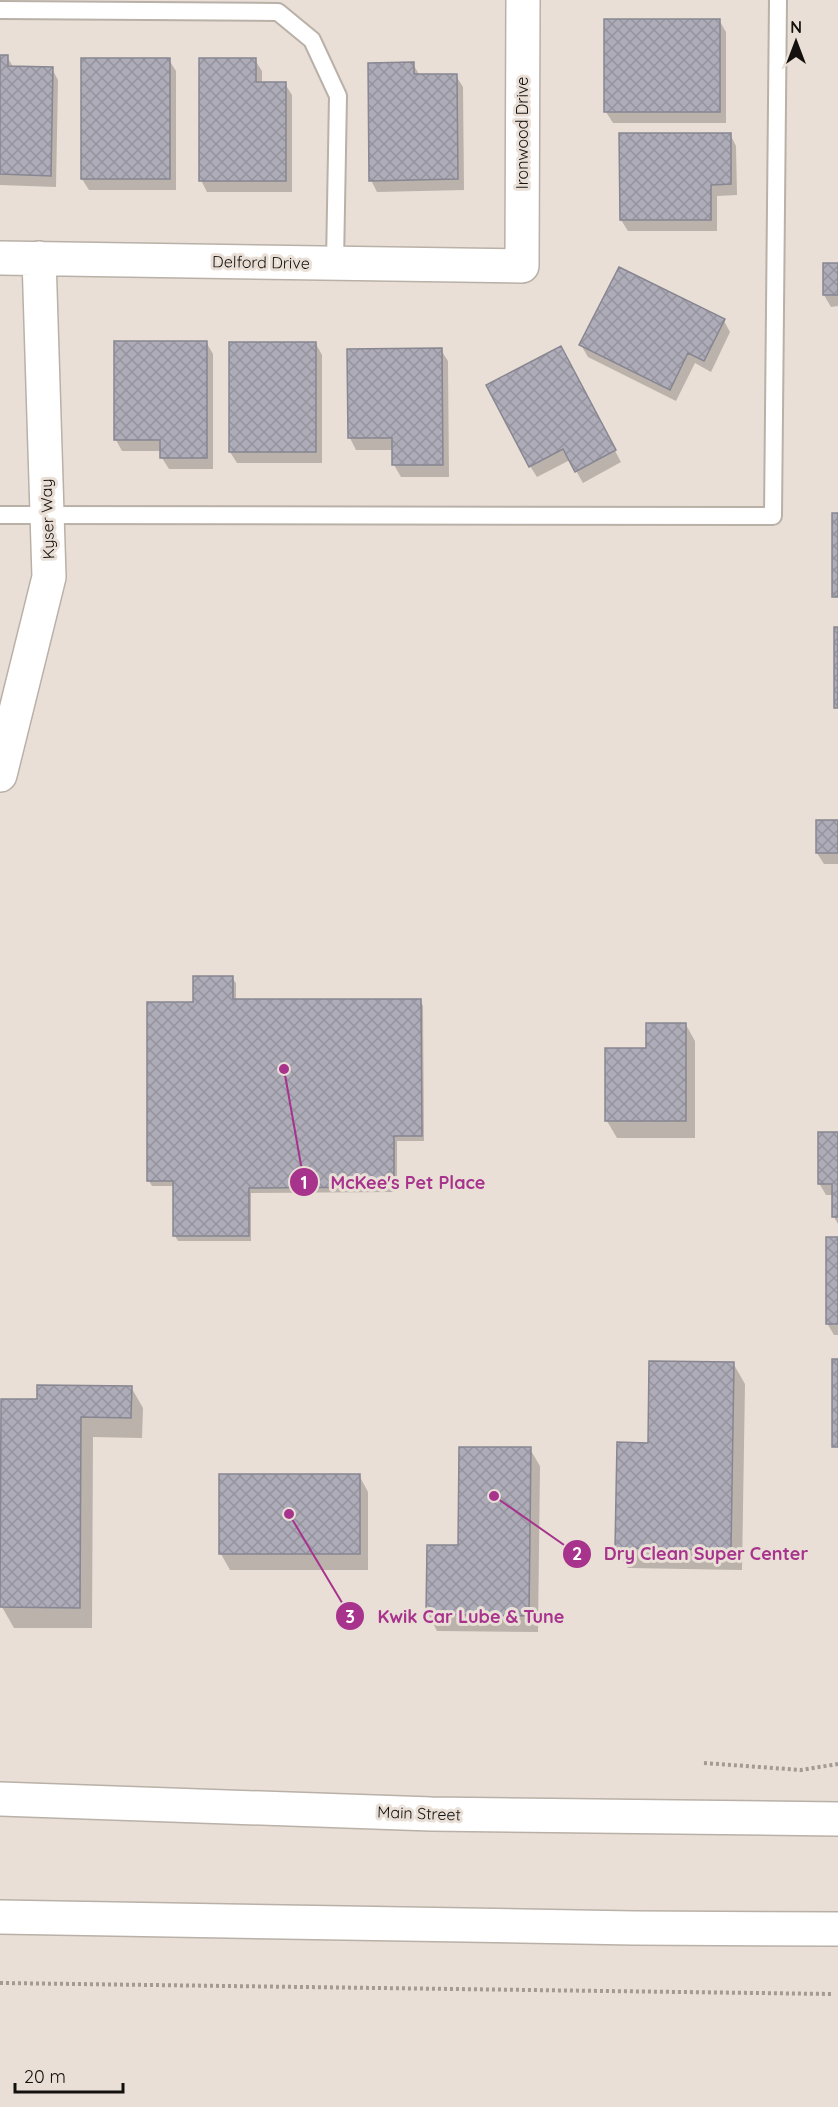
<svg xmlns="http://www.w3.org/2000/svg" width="838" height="2107" font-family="Quicksand,sans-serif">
	<defs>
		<pattern id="building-cross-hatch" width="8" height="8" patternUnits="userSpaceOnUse" patternTransform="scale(1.5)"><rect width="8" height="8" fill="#adacb8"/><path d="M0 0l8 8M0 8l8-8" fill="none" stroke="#94939d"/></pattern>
	</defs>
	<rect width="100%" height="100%" fill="#e9dfd6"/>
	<path fill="#0003" d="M719,20L726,32V123H613L606,112Z
		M0,57H7L14,68L52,69L58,80L56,187L0,185Z
		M169,60L176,71V190H89L82,179Z
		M255,60L262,71V84H285L292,95V192H207L201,180Z
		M413,64L420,76H456L463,87L464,190L377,192L371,180Z
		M730,134L736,146L737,195L717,196V231H628L621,220Z
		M824,264H838V306L831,307L824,295Z
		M724,321L730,332L711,372L695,363L676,401L588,357L581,345Z
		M206,342L213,354V469H169L162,458V451H122L116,440Z
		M316,344L322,355V463H237L230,452Z
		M441,350L448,361L449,477H401L394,465V450H356L350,438L349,351Z
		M567,360L621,462L583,483L570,460L537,477L530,466Z
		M838,821V864H824L817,853Z
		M232,978L236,983V1001L420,1000L423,1006L424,1141H397V1192L251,1193V1241H178L175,1236L174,1186H152L149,1181L194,1004Z
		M686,1025L695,1041V1138H617L607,1121L648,1049Z
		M838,1134V1224L834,1217V1195H826L819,1183Z
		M838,1239V1335H834L827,1323Z
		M733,1363L745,1384L742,1570L628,1568L616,1548L649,1444Z
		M131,1387L143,1408L142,1438L93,1437L92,1628H14L2,1607L39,1400Z
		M530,1449L540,1466L538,1632L437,1631L428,1614L459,1546Z
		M359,1475L368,1492V1570H230L221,1554Z"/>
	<path fill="url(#building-cross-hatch)" stroke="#878691" stroke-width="1.5" d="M604,19H720V112H604Z
		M0,55H8V66L53,67L51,176L0,174Z
		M81,58H170V179H81Z
		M199,58H256V82H286V181H199Z
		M414,62V74H457L458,179L369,181L368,63Z
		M619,133H731V184L711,185V220H620Z
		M823,263H838V295H823Z
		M619,267L725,319L704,361L688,353L670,390L579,345Z
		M114,341H207V458H160V440H114Z
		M229,342H316V452H229Z
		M561,346L616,450L575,472L563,449L529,467L486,385Z
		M442,348L443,465H392V438H348L347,349Z
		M832,513H838V597H832Z
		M834,627H838V708H834Z
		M816,820H838V853H816Z
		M193,976H233V999H421L422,1136H394V1187L249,1188V1236H173V1181H147V1002H193Z
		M646,1023H686V1121H605V1048H646Z
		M818,1132H838V1217H832V1184H818Z
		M826,1237H838V1324H826Z
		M832,1359H838V1447H832Z
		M649,1361L734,1362L731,1550L615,1548L617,1442L648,1443Z
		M37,1385L132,1386L131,1418L81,1417L80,1608L0,1607L1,1399H37Z
		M459,1447H531L529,1616L426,1614L427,1545H458Z
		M219,1474H360V1554H219Z"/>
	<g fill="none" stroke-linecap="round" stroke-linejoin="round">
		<defs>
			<path id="lane" d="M0,10L278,12L312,40L338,96L335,263
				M0,515L773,516L778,0"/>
			<path id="street" d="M0,258L522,266L523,0
				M0,775L49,577L39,258"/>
			<path id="secondary" d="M0,1799L431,1814L838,1819
				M0,1917L634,1928L838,1929"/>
		</defs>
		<use href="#lane" stroke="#b9b0a7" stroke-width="20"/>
		<use href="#street" stroke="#b9b0a7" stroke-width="36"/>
		<use href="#secondary" stroke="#b9b0a7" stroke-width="36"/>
		<path stroke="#a29a93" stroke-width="4" stroke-dasharray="3 3" stroke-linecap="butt" d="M704,1763L801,1770L838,1764
			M0,1983L832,1994"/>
		<use href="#lane" stroke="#fff" stroke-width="16"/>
		<use href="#street" stroke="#fff" stroke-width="33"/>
		<use href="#secondary" stroke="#fff" stroke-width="33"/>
	</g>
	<g text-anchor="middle" stroke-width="6" stroke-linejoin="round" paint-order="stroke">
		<g font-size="16" fill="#13100d" stroke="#e9dfd6">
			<text transform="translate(522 133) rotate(-90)" y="6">Ironwood Drive</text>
			<text transform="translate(261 262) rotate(1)" y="6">Delford Drive</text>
			<text transform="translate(47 519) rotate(-92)" y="6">Kyser Way</text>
			<text transform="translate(419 1813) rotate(2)" y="6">Main Street</text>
		</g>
	</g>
	<path fill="none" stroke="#a7338d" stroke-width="2" d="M284 1069L304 1182M494 1496L577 1554M289 1514L350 1616"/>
	<g fill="#a7338d" stroke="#e9dfd6" stroke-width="2">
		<circle cx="284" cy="1069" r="6"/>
		<circle cx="494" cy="1496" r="6"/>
		<circle cx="289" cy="1514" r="6"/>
		<circle cx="304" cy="1182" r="15"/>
		<circle cx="577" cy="1554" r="15"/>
		<circle cx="350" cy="1616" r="15"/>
	</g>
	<g font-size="18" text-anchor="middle" font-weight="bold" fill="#fff">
		<text x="304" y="1189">1</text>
		<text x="577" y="1560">2</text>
		<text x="350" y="1623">3</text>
	</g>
	<g font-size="18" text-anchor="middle" font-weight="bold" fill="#a7338d" stroke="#e9dfd6" stroke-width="6" stroke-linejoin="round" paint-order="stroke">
		<text x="408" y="1189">McKee's Pet Place</text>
		<text x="706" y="1560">Dry Clean Super Center</text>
		<text x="471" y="1623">Kwik Car Lube &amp; Tune</text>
	</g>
	<g transform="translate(796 42)" stroke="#e9dfd6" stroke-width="4.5" paint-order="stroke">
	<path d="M0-4.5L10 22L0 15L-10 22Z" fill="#13100d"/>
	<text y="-9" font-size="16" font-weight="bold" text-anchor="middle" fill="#13100d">N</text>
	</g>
	<path d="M15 2083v9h108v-9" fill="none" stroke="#13100d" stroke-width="3"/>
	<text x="24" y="2083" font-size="18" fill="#13100d" stroke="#e9dfd6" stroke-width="4.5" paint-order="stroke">20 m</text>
</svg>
